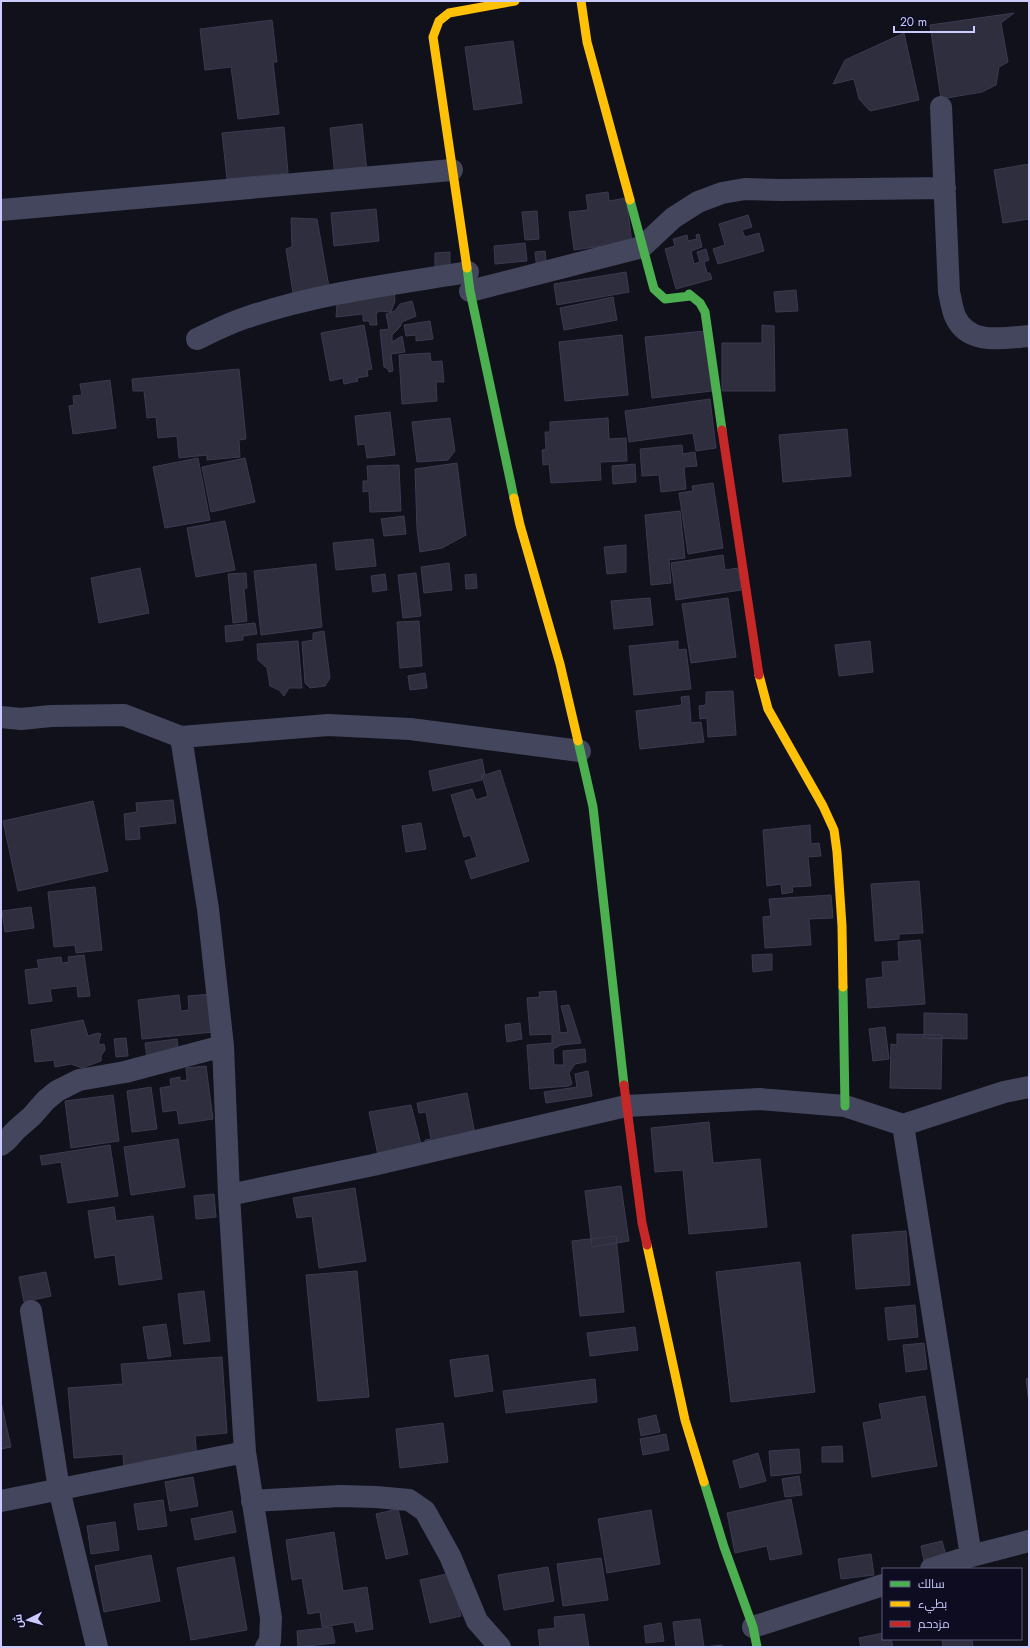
<svg xmlns="http://www.w3.org/2000/svg" width="1030" height="1648" font-family="Jost,Cairo,sans-serif">
	<rect width="100%" height="100%" fill="#11111c"/>
	<path fill="#2e2e3f" stroke="#3b3a50" d="M1014,13L1001,23L1008,62L999,67L996,85L982,92L941,99L930,25Z
		M272,20L277,62H273L279,114L238,119L231,67L205,70L200,29Z
		M904,33L919,100L870,111L859,99L854,79L833,84L845,60Z
		M513,41L522,103L474,110L465,47Z
		M362,124L367,172L335,176L330,128Z
		M284,127L288,173L227,179L222,133Z
		M1029,164V219L1003,223L994,170Z
		M608,192L609,201L626,198L632,242L574,250L569,212L588,210L586,195Z
		M376,209L379,241L334,246L331,213Z
		M537,211L539,239L525,240L522,212Z
		M748,215L752,227L742,230L745,237L759,233L764,251L718,264L713,249L725,245L719,224Z
		M291,218L317,219L329,287L293,293L286,249L292,247Z
		M699,234L702,247L691,251L694,264L700,262L697,252L706,249L709,260L704,262L707,273H710L712,279L676,289L665,249L675,246L673,239L687,235L688,241L697,239L696,235Z
		M525,243L527,261L495,264L494,246Z
		M545,251L547,270L537,271L535,252Z
		M450,252V266L435,267V253Z
		M626,272L629,292L557,305L554,284Z
		M394,290L395,301L391,312L379,311L376,314L377,325H370L369,321H363V314L336,317L337,304Z
		M796,290L798,311L776,312L774,292Z
		M613,297L617,320L564,330L560,308Z
		M412,301L416,316L402,322L400,327L392,335V342L402,336L405,352L391,354L393,371L389,372L388,369L384,367L380,330L389,329L386,314L395,311L400,304Z
		M430,321L433,339L416,341V335L406,336L404,325Z
		M364,325L372,369L367,370L368,376L357,378L358,381L344,384L343,378L330,381L321,333Z
		M762,325L774,326L775,391H722V343H762Z
		M705,331L712,391L652,398L645,337Z
		M622,335L628,395L565,401L559,342Z
		M430,353L431,362L442,361L444,382H436L437,401L402,404L399,355Z
		M239,369L246,439L239,440L240,457L207,460V455L179,458L177,436L158,438L156,417L147,418L144,391H133L132,379Z
		M110,380L116,428L73,434L69,406L74,405L73,396L82,395L80,384Z
		M710,399L716,448L696,451L693,433L629,442L625,411Z
		M390,412L395,455L367,458L365,444L358,445L355,416Z
		M450,418L455,451L448,460L417,462L412,422Z
		M608,418L609,439L626,438L627,461L600,462L601,480L551,483L549,464L543,465L542,450L546,449L545,432H550V422Z
		M847,429L851,476L783,482L779,435Z
		M682,445L683,454L695,452L697,466L684,467L686,489L661,492L659,475L642,476L640,449Z
		M198,458L210,520L165,528L153,467Z
		M245,458L255,502L211,512L202,467Z
		M457,463L466,535L442,548L420,552L417,529L415,469Z
		M635,464L636,482L613,484L612,466Z
		M399,465L401,511L370,512L369,491L363,492V481H368L367,466Z
		M713,483L723,548L688,554L679,493L693,491L692,486Z
		M680,511L685,558L669,560L671,583L651,585L645,515Z
		M404,516L406,534L384,536L381,519Z
		M225,521L235,570L196,577L187,528Z
		M373,539L376,566L336,570L333,543Z
		M626,545V572L607,574L604,547Z
		M723,555L725,570L738,568L741,590L676,600L671,563Z
		M449,563L452,590L424,593L421,567Z
		M316,564L322,627L261,635L254,571Z
		M140,568L149,613L99,623L91,578Z
		M246,573L247,588L244,589L247,621L233,623L228,574Z
		M416,573L421,616L403,618L398,575Z
		M385,574L387,590L373,592L371,576Z
		M476,574L477,588L466,589L465,575Z
		M650,598L653,625L614,629L611,601Z
		M728,598L736,657L691,663L682,604Z
		M419,621L422,666L400,668L397,622Z
		M255,623L257,634L243,636V640L226,642L225,626Z
		M324,631L330,678L325,686L310,688L305,683L302,642L313,640V633Z
		M298,641L302,688H289L284,696L279,690L270,686L267,668L258,660L257,644Z
		M678,641V650L686,649L691,689L634,695L629,646Z
		M870,641L873,672L839,676L835,645Z
		M425,673L427,688L410,690L408,676Z
		M733,691L736,735L708,737L707,718L700,719L699,706L706,705V692Z
		M689,696L691,723L701,722L704,742L640,749L636,711L682,705L681,697Z
		M482,759L485,774L481,775L482,780L433,791L429,771Z
		M500,770L529,861L471,879L465,861L477,857L470,835L464,837L451,795L472,789L476,800L488,796L482,776Z
		M173,800L176,823L139,827L140,839L126,840L124,814L137,812L136,803Z
		M93,801L108,871L18,891L3,821Z
		M421,823L426,849L406,852L402,826Z
		M810,825L811,844L819,843L821,856L808,857L811,886L792,887L793,892L782,894L781,884L767,886L763,830Z
		M919,881L923,933L899,934V939L875,941L871,884Z
		M95,887L102,950L76,953L75,945L54,947L48,892Z
		M831,895L833,918L809,919L811,945L765,948L763,917L771,916L769,899Z
		M31,907L34,928L5,932L2,911Z
		M920,940L925,1004L868,1008L866,979L883,977L882,962L899,961L898,942Z
		M772,954V970L753,972L752,955Z
		M84,955L90,996L78,997L77,986L50,989L52,1001L29,1004L25,970L39,968L37,960L61,957L62,963L69,962L68,957Z
		M556,991L560,1033L568,1032L561,1006L569,1005L581,1043L561,1045L553,1049L554,1065H564L563,1051L585,1049L586,1062L575,1064L569,1073L572,1084L569,1086L530,1089L527,1045L552,1043V1034L530,1035L527,998L540,997L539,992Z
		M211,994L214,1032L142,1039L138,1000L179,995L181,1011L189,1010L188,996Z
		M924,1013L967,1014V1039L924,1038Z
		M83,1020L88,1036L98,1033L101,1034L99,1040V1045L104,1044L105,1050L101,1056V1061L82,1068L71,1064L55,1067L54,1060L35,1062L31,1030Z
		M520,1023L522,1039L507,1042L505,1025Z
		M885,1027L889,1059L873,1061L869,1029Z
		M897,1034L942,1035L941,1089L890,1088L891,1044L897,1045Z
		M126,1038L128,1056L116,1057L114,1039Z
		M177,1039L179,1055L147,1058L145,1043Z
		M206,1066L213,1119L179,1124L177,1110L163,1112L160,1088L171,1086L170,1079L180,1077V1081L187,1080L186,1068Z
		M588,1071L592,1096L546,1103L544,1092L577,1087L575,1074Z
		M151,1087L157,1129L132,1132L127,1091Z
		M467,1093L476,1139L426,1149L425,1140L431,1139L426,1112L419,1113L417,1103Z
		M113,1095L119,1141L71,1148L65,1101Z
		M411,1105L423,1152L379,1160L369,1112Z
		M709,1122L713,1163L760,1159L767,1227L689,1234L683,1170L655,1172L651,1128Z
		M178,1139L185,1187L131,1195L124,1147Z
		M110,1145L118,1196L68,1203L61,1162L42,1165L40,1156Z
		M621,1186L629,1241L592,1247L585,1191Z
		M355,1188L366,1261L319,1268L312,1216L297,1218L293,1198Z
		M214,1194L216,1217L196,1219L194,1196Z
		M114,1207L116,1221L153,1216L162,1279L119,1285L115,1255L95,1258L88,1211Z
		M906,1231L910,1285L856,1289L852,1235Z
		M616,1236L624,1312L580,1316L572,1241Z
		M800,1262L815,1392L731,1402L716,1272Z
		M357,1271L369,1397L318,1401L306,1275Z
		M46,1272L51,1296L24,1302L19,1277Z
		M204,1291L210,1341L184,1344L178,1294Z
		M915,1305L918,1337L888,1340L885,1308Z
		M166,1324L171,1356L148,1359L143,1327Z
		M635,1327L638,1350L590,1356L587,1333Z
		M924,1343L927,1369L906,1372L903,1345Z
		M488,1355L493,1391L455,1397L450,1360Z
		M222,1357L227,1433L195,1436L197,1457L141,1461L142,1470L124,1471L123,1454L74,1458L68,1388L123,1384L121,1364Z
		M1029,1378V1402L1026,1379Z
		M595,1379L597,1402L506,1413L503,1391Z
		M925,1396L937,1466L872,1477L863,1423L882,1419L879,1404Z
		M1,1402L11,1447L1,1449Z
		M656,1415L660,1432L641,1436L638,1419Z
		M443,1423L448,1462L400,1468L396,1429Z
		M666,1434L669,1450L643,1455L640,1439Z
		M842,1446L843,1462H822V1447Z
		M799,1449L801,1473L771,1476L769,1451Z
		M758,1453L766,1481L740,1488L733,1461Z
		M799,1476L802,1495L785,1497L782,1479Z
		M193,1477L198,1506L170,1511L165,1482Z
		M791,1499L802,1554L770,1560L767,1546L735,1553L727,1513Z
		M163,1500L167,1526L138,1530L134,1504Z
		M398,1509L408,1554L386,1559L376,1514Z
		M651,1510L660,1564L607,1573L598,1519Z
		M232,1511L236,1532L195,1540L191,1519Z
		M115,1522L119,1550L91,1554L87,1526Z
		M334,1532L343,1591L367,1587L373,1629L356,1632L354,1622L322,1627L320,1612L308,1614L302,1578L292,1580L286,1540Z
		M942,1541L946,1555L924,1561L921,1546Z
		M871,1554L874,1575L841,1579L838,1559Z
		M151,1555L160,1601L104,1612L95,1566Z
		M234,1557L247,1630L191,1640L177,1568Z
		M601,1558L608,1600L563,1606L557,1564Z
		M548,1567L554,1601L504,1610L498,1575Z
		M451,1573L461,1616L430,1623L420,1580Z
		M584,1614L589,1647H540L538,1630L555,1628L554,1617Z
		M700,1619L704,1647L722,1645V1647H676L673,1622Z
		M661,1623L664,1641L646,1643L644,1626Z
		M332,1627L335,1643L298,1647L297,1631Z
		M883,1633V1639H891L893,1647H861L859,1638Z
		M942,1639H972L973,1647H943Z"/>
	<g fill="none" stroke-linecap="round" stroke-linejoin="round">
		<path stroke="#44465d" stroke-width="22" d="M941,107L949,292C951,300 952,309 955,316C968,346 1003,338 1029,336
			M1,210L452,170
			M470,291L642,247L673,218L698,202L722,193L745,189L781,190L945,188
			M197,339C214,331 231,322 248,317C319,293 395,284 468,272
			M1,717L21,719L51,716L124,715L181,737L328,725L410,729L580,751
			M181,737L208,909L223,1046L229,1195L245,1452L271,1618L270,1641L266,1647
			M903,1125L971,1556
			M1,1145L6,1141L16,1130L32,1116L46,1100L57,1091L79,1080L125,1072L223,1046
			M229,1195L373,1165L626,1106L760,1099L845,1106L903,1125L1004,1092L1029,1087
			M31,1311L59,1489L97,1647
			M1,1501L245,1452
			M252,1501L340,1496L376,1497L409,1500L425,1511L450,1556L477,1621L500,1647
			M931,1569L971,1556L1029,1541
			M753,1627L883,1585"/>
		<path stroke="#4caf50" stroke-width="9" d="M630,200L654,289L665,299L690,296L689,294L700,303L705,312L722,430
			M467,268L470,291L514,498
			M578,741L593,807L624,1085
			M843,987L845,1106
			M704,1482L724,1547L753,1627L757,1647"/>
		<path stroke="#ffc107" stroke-width="9" d="M581,1L587,42L630,200
			M467,268L433,37L439,21L449,13L515,1
			M514,498L520,525L560,664L578,741
			M759,675L768,709L823,806L834,830L837,852L842,926L843,987
			M647,1245L685,1420L704,1482"/>
		<path stroke="#c62828" stroke-width="9" d="M722,430L759,675
			M624,1085L642,1223L647,1245"/>
	</g>
	<rect width="1030" height="1648" fill="none" stroke="#cbcbff" stroke-width="4"/>
	<rect x="882" y="1568" width="140" height="72" fill="#0d0c21" stroke="#59587a"/>
	<rect x="890" y="1581" width="20" height="6" fill="#4caf50" stroke="#59587a"/>
	<text x="918" y="1588" font-size="12" fill="#cbcbff">سالك</text>
	<rect x="890" y="1601" width="20" height="6" fill="#ffc107" stroke="#59587a"/>
	<text x="918" y="1608" font-size="12" fill="#cbcbff">بطيء</text>
	<rect x="890" y="1621" width="20" height="6" fill="#c62828" stroke="#59587a"/>
	<text x="918" y="1628" font-size="12" fill="#cbcbff">مزدحم</text>
	<g transform="translate(28 1620) rotate(264)" stroke="#0d0c21" stroke-width="3" paint-order="stroke">
	<path d="M0-3L7 15L0 10L-7 15Z" fill="#cbcbff"/>
	<text y="-6" font-size="11" font-weight="bold" text-anchor="middle" fill="#cbcbff">ش</text>
	</g>
	<path d="M894 26v6h80v-6" fill="none" stroke="#cbcbff" stroke-width="2"/>
	<text x="900" y="26" font-size="12" fill="#cbcbff" stroke="#0d0c21" stroke-width="3" paint-order="stroke">20 m</text>
</svg>
